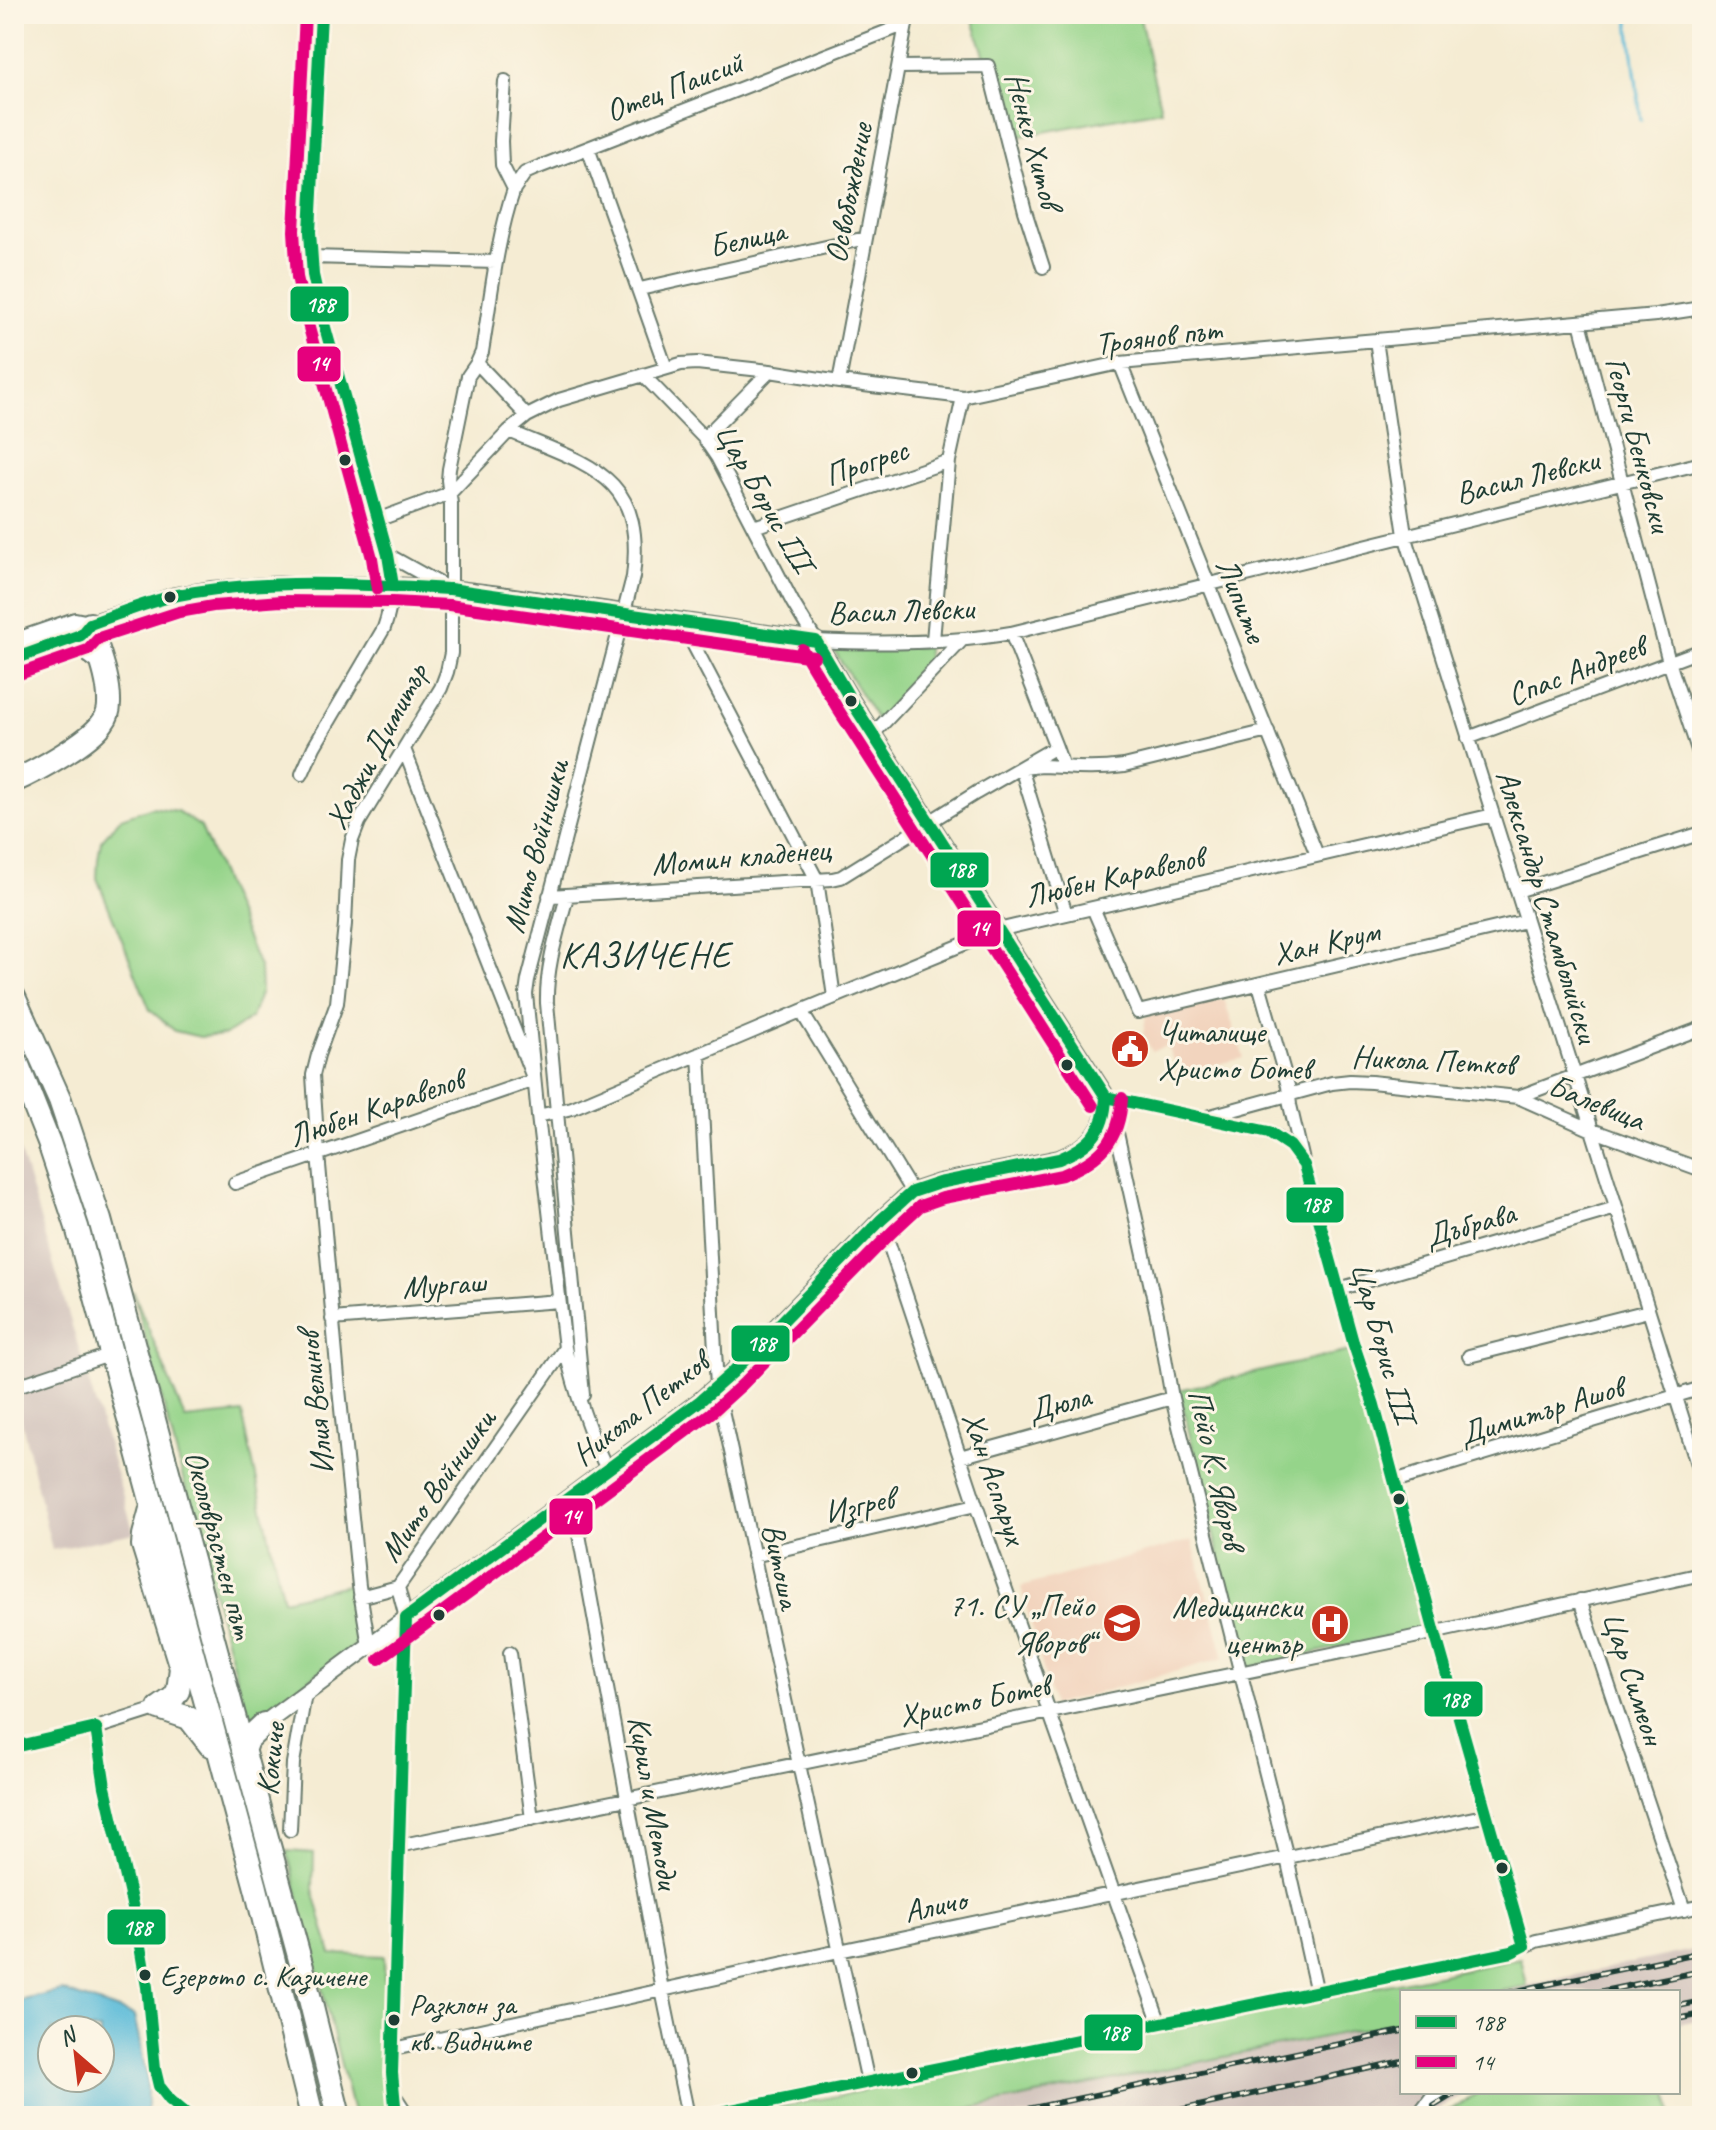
<svg xmlns="http://www.w3.org/2000/svg" width="1716" height="2130" font-family="Caveat,sans-serif">
	<rect width="100%" height="100%" fill="#fcf5e5"/>
	<filter id="ink" filterUnits="userSpaceOnUse"><feTurbulence type="fractalNoise" baseFrequency=".0125" numOctaves="2"/><feDisplacementMap in="SourceGraphic" scale="16" xChannelSelector="R" yChannelSelector="G"/><feConvolveMatrix kernelMatrix="1 2 1 2 8 2 1 2 1" color-interpolation-filters="sRGB"/></filter>
	<filter id="wash" filterUnits="userSpaceOnUse"><feTurbulence type="fractalNoise" baseFrequency=".006" numOctaves="4" result="noise"/><feDisplacementMap in="SourceGraphic" scale="32" xChannelSelector="R" yChannelSelector="G"/><feGaussianBlur stdDeviation="1.8" result="paint"/><feColorMatrix in="noise" values="0 0 0 0 0 0 0 0 0 0 0 0 0 0 0 0 0 1.4 0 .05"/><feComposite in="paint" operator="in"/></filter>
	<g filter="url(#wash)">
		<rect width="100%" height="100%" fill="#f5ecd3"/>
		<path fill="#f2d4be" d="M1224,999L1244,1058L1179,1073L1167,1046L1152,1051L1143,1034L1146,1016Z
			M1192,1540L1224,1658L1053,1705L1021,1587Z"/>
		<path fill="#cfc0ba" d="M14,1137L18,1145L134,1533L52,1550L14,1389Z
			M1702,1948V2019L1678,2024V1992H1497Z
			M1402,2021V2092H1467L1431,2114L1421,2116H933Z"/>
		<path fill="#95d48a" stroke="#5a885f" stroke-width="2" d="M971,14H1139L1161,110L1011,138Z
			M832,647H927V668L877,720Z
			M152,807L177,811L201,827L260,969L261,991L251,1018L225,1035L200,1037L175,1031L150,1010L97,878L98,859L101,841L121,818Z
			M133,1291L185,1419L242,1413L283,1600L351,1584L356,1627L355,1645L260,1716H250L241,1695Z
			M1350,1351L1426,1628L1246,1668L1179,1390Z
			M287,1851L314,1853L313,1889L331,1954L384,1956L387,2098L389,2116H354Z
			M1521,1958L1527,1986L1497,1992H1402V2021L933,2116H738Z
			M1479,2092H1668L1672,2116H1441Z"/>
		<path fill="#5bbbd9" stroke="#3d7c86" stroke-width="2" fill-rule="evenodd" d="M62,1991L134,2015L147,2078V2116H14V2002ZM52,2030H100V2078H52Z"/>
		<g fill="none" stroke-linecap="round" stroke-linejoin="round">
			<path stroke="#5bbbd9" stroke-width="3" d="M1628,14L1641,120"/>
		</g>
	</g>
	<g filter="url(#ink)">
		<g fill="none" stroke-linecap="round" stroke-linejoin="round">
			<defs>
				<path id="street" d="M899,67L988,66L1025,211L1043,267
					M588,148L666,368
					M514,189L525,173L534,169L906,24
					M311,257L496,262
					M640,289L866,238
					M1580,322L1669,662L1702,762
					M1376,340L1405,535L1702,1480
					M477,363L527,416
					M1120,363L1317,855
					M643,375L704,438L717,457L793,603L816,641C880,644 947,644 1011,633L1702,463
					M839,382L908,14
					M509,431C588,465 646,474 633,577L528,980L526,994L538,1116L565,1348C575,1390 588,1431 607,1469
					M704,438L770,371
					M377,520L450,493L509,431L527,416L559,400L681,364L697,363L770,371L839,382L963,397L1120,363L1656,315L1702,308
					M754,527L949,461
					M388,555L444,586
					M681,621L817,880L834,997
					M1011,633L1056,747
					M933,640L949,461L963,397
					M873,734L963,639
					M1468,738L1702,650
					M1063,767L1042,766L1021,768L1066,914
					M302,774L314,747L384,628C393,603 393,581 388,555L323,320L313,275L310,232L321,14
					M1517,891L1702,833
					M549,896L832,879L841,877L976,793L1056,747L1063,767C1084,769 1103,769 1124,766L1268,731
					M567,896C558,931 546,966 547,1003L583,1395
					M1093,908L1138,1012L1526,921
					M1259,984L1288,1086L1290,1105L1304,1165L1353,1342L1374,1405L1435,1633L1524,1946
					M801,1011L912,1192
					M699,1054L717,1387L868,2082
					M1106,1097L1269,1132C1283,1138 1292,1146 1300,1159
					M1518,1097L1592,1130L1702,1170
					M1107,1100L1117,1133L1159,1323L1172,1398L1287,1858L1317,1993
					M538,1116L572,1108L801,1011L998,930L1493,815
					M1203,1118L1332,1083L1350,1081L1371,1082L1518,1097L1702,1028
					M235,1183L534,1080L404,749
					M881,1220L976,1505L1160,2024
					M1339,1289L1616,1208
					M332,1319L559,1301
					M1469,1356L1648,1311
					M14,1387L112,1354
					M960,1457L1172,1398
					M1394,1481L1702,1388
					M572,1496L662,1990L688,2116
					M753,1556L976,1505
					M360,1597L398,1587
					M1580,1600L1684,1910
					M369,1646L359,1586L339,1389L318,1154L313,1075L318,1055L337,1003L345,924L348,860L352,840L359,822L441,688L447,672L451,653V504L448,480L449,469L468,376L477,363L482,352C491,298 496,242 514,189L502,165L501,141L505,81
					M510,1653L532,1819
					M96,1728L105,1787L135,1917L147,1987L155,2069L159,2086L170,2100L189,2116
					M14,1747L96,1728L159,1708
					M290,1830L293,1763L305,1694
					M398,1846L1400,1640L1702,1574
					M394,2049L839,1951L1488,1815
					M395,2096L408,2116
					M396,2116L392,2073L406,1618L398,1587L565,1348
					M702,2116L1512,1952L1536,1941L1702,1906
					M1417,2116L1431,2098L1440,2092"/>
				<path id="secondary" d="M14,642L75,621L90,624
					M14,659L81,635L90,624L175,596L211,590L280,585L393,586L450,589L499,595L816,641L852,702L1106,1097C1107,1131 1090,1147 1059,1159L939,1183L912,1192L881,1220L732,1373L700,1401L264,1724"/>
				<path id="highway" d="M67,640L84,647L99,658
					M14,781C35,772 91,741 103,722C107,717 109,710 109,704C110,678 97,649 90,624
					M14,997L60,1100L100,1220L303,1971L339,2116
					M14,1055L49,1143L77,1227L256,1888L312,2116
					M152,1505L144,1535L143,1545L181,1668L178,1691L173,1698L159,1708
					M159,1708L189,1718L210,1745
					M243,1751L247,1740L264,1724"/>
			</defs>
			<use href="#street" stroke="#6a7a6c" stroke-width="16"/>
			<use href="#secondary" stroke="#6a7a6c" stroke-width="20"/>
			<use href="#highway" stroke="#6a7a6c" stroke-width="26"/>
			<use href="#street" stroke="#fff" stroke-width="12"/>
			<use href="#secondary" stroke="#fff" stroke-width="16"/>
			<use href="#highway" stroke="#fff" stroke-width="22"/>
			<defs>
				<path id="rail" d="M1511,1992L1702,1952
					M1598,1992L1702,1971
					M1678,2006L1702,2001
					M1678,2019L1702,2014
					M1434,2106L1457,2092
					M994,2116L1402,2031
					M1153,2116L1402,2061"/>
			</defs>
			<use href="#rail" stroke="#1f3d34" stroke-width="6"/>
			<use href="#rail" stroke="#fcf5e5" stroke-width="3" stroke-dasharray="9" stroke-linecap="butt"/>
			<defs>
				<path id="bus-1" d="M321,14L310,232L313,275L323,320L388,555L393,586
					M816,641L852,702L1106,1097
					M14,659L81,635L90,624C119,614 149,601 178,595C265,578 362,584 450,589L816,641
					M1106,1097L1269,1132L1290,1146L1304,1165L1353,1342L1374,1405L1435,1633L1524,1946
					M406,1618L700,1401L732,1373L881,1220L912,1192L939,1183L1059,1159C1090,1146 1105,1132 1106,1097
					M96,1728L105,1787L135,1917L147,1987L155,2069L159,2086L170,2100L189,2116
					M14,1747L96,1728
					M396,2116L392,2073L406,1618
					M702,2116L1512,1952L1524,1946"/>
				<path id="bus-2" d="M305,14L294,231L297,277L308,324L372,558L377,589
					M802,649L839,711L1093,1106
					M19,674L88,650L99,638L179,612L213,606L281,601L393,602L449,605L814,657
					M379,1659L711,1413L743,1384L892,1232L920,1206L943,1198L1062,1175C1101,1160 1120,1140 1122,1098"/>
			</defs>
			<use href="#bus-1" stroke="#fcf5e5" stroke-width="18"/>
			<use href="#bus-2" stroke="#fcf5e5" stroke-width="18"/>
			<use href="#bus-1" stroke="#00a651" stroke-width="12"/>
			<use href="#bus-2" stroke="#e5007d" stroke-width="12"/>
		</g>
	</g>
	<defs>
		<symbol id="civic-disc" viewBox="-11 -11 22 22"><circle r="9.5" fill="#c8321e" stroke="#fcf5e5"/><path d="M-.6-6.5H3V-4.5H.6V-3L4-1V1h2V6H-6V1h2V-1L-.6-3ZM-1.2 2.5V6h2.4V2.5Z" fill="#fff"/></symbol>
		<symbol id="school-disc" viewBox="-11 -11 22 22"><circle r="9.5" fill="#c8321e" stroke="#fcf5e5"/><path d="M0-5L7-2L0 1L-7-2ZM-4 1L0 2.5L4 1V4Q0 6-4 4Z" fill="#fff"/></symbol>
		<symbol id="hospital-disc" viewBox="-11 -11 22 22"><circle r="9.5" fill="#c8321e" stroke="#fcf5e5"/><path d="M-5-5h3v3.5h4V-5h3V5h-3V1.5h-4V5h-3Z" fill="#fff"/></symbol>
	</defs>
	<g fill-rule="evenodd">
		<use href="#civic-disc" x="1108" y="1027" width="44" height="44"/>
		<use href="#school-disc" x="1100" y="1601" width="44" height="44"/>
		<use href="#hospital-disc" x="1308" y="1602" width="44" height="44"/>
	</g>
	<g fill="#1f3d34" stroke="#fcf5e5" stroke-width="3">
		<circle cx="345" cy="460" r="7"/>
		<circle cx="170" cy="597" r="7"/>
		<circle cx="851" cy="701" r="7"/>
		<circle cx="1067" cy="1065" r="7"/>
		<circle cx="1399" cy="1499" r="7"/>
		<circle cx="439" cy="1615" r="7"/>
		<circle cx="1502" cy="1868" r="7"/>
		<circle cx="145" cy="1975" r="7"/>
		<circle cx="394" cy="2020" r="7"/>
		<circle cx="912" cy="2073" r="7"/>
	</g>
	<g text-anchor="middle" stroke-width="6" stroke-linejoin="round" paint-order="stroke">
		<g font-size="30" fill="#1f3d34" stroke="#fcf5e5" text-anchor="start">
			<text x="160" y="1986">Езерото с. Казичене</text>
			<text x="409" y="2014">Разклон за<tspan x="409" dy="37">кв. Видните</tspan></text>
		</g>
		<g font-size="32" fill="#1f3d34" stroke="#fcf5e5">
			<text transform="translate(674 86) rotate(-21)" y="11">Отец Паисий</text>
			<text transform="translate(1034 140) rotate(75)" y="11">Ненко Хитов</text>
			<text transform="translate(848 193) rotate(-79)" y="11">Освобождение</text>
			<text transform="translate(747 238) rotate(-13)" y="11">Белица</text>
			<text transform="translate(1158 336) rotate(-7)" y="11">Троянов път</text>
			<text transform="translate(1639 444) rotate(75)" y="11">Георги Бенковски</text>
			<text transform="translate(866 462) rotate(-19)" y="11">Прогрес</text>
			<text transform="translate(1527 476) rotate(-14)" y="11">Васил Левски</text>
			<text transform="translate(765 497) rotate(60)" y="11">Цар Борис III</text>
			<text transform="translate(1242 600) rotate(68)" y="11">Липите</text>
			<text transform="translate(901 610) rotate(-2)" y="11">Васил Левски</text>
			<text transform="translate(1576 670) rotate(-21)" y="11">Спас Андреев</text>
			<text transform="translate(376 746) rotate(-62)" y="11">Хаджи Димитър</text>
			<text transform="translate(535 846) rotate(-75)" y="11">Мито Войнишки</text>
			<text transform="translate(741 856) rotate(-5)" y="11">Момин кладенец</text>
			<text transform="translate(1114 876) rotate(-13)" y="11">Любен Каравелов</text>
			<text transform="translate(1548 906) rotate(73)" y="11">Александър Стамболийски</text>
			<text transform="translate(1326 942) rotate(-13)" y="11">Хан Крум</text>
			<text transform="translate(1433 1060) rotate(3)" y="11">Никола Петков</text>
			<text transform="translate(1597 1102) rotate(22)" y="11">Балевица</text>
			<text transform="translate(376 1107) rotate(-19)" y="11">Любен Каравелов</text>
			<text transform="translate(1470 1224) rotate(-16)" y="11">Дъбрава</text>
			<text transform="translate(444 1284) rotate(-4)" y="11">Мургаш</text>
			<text transform="translate(1384 1342) rotate(74)" y="11">Цар Борис III</text>
			<text transform="translate(315 1403) rotate(-96)" y="11">Илия Велинов</text>
			<text transform="translate(1059 1403) rotate(-15)" y="11">Дюла</text>
			<text transform="translate(640 1408) rotate(-38)" y="11">Никола Петков</text>
			<text transform="translate(1541 1410) rotate(-17)" y="11">Димитър Ашов</text>
			<text transform="translate(1217 1469) rotate(77)" y="11">Пейо К. Яворов</text>
			<text transform="translate(995 1478) rotate(71)" y="11">Хан Аспарух</text>
			<text transform="translate(437 1485) rotate(-55)" y="11">Мито Войнишки</text>
			<text transform="translate(859 1505) rotate(-13)" y="11">Изгрев</text>
			<text transform="translate(220 1544) rotate(75)" y="11">Околовръстен път</text>
			<text transform="translate(782 1566) rotate(78)" y="11">Витоша</text>
			<text transform="translate(1634 1678) rotate(72)" y="11">Цар Симеон</text>
			<text transform="translate(974 1700) rotate(-12)" y="11">Христо Ботев</text>
			<text transform="translate(270 1759) rotate(-84)" y="11">Кокиче</text>
			<text transform="translate(654 1802) rotate(80)" y="11">Кирил и Методи</text>
			<text transform="translate(935 1905) rotate(-12)" y="11">Аличо</text>
		</g>
		<g font-size="32" fill="#1f3d34" stroke="#fcf5e5" text-anchor="end">
			<text x="1158" y="1042" text-anchor="start">Читалище<tspan x="1158" dy="37">Христо Ботев</tspan></text>
			<text x="1094" y="1616">71. СУ „Пейо<tspan x="1094" dy="37">Яворов“</tspan></text>
			<text x="1302" y="1617">Медицински<tspan x="1302" dy="37">център</tspan></text>
		</g>
		<g font-size="36" letter-spacing="2" fill="#1f3d34" stroke="#fcf5e5">
			<text x="646" y="967">КАЗИЧЕНЕ</text>
		</g>
	</g>
	<g stroke="#fcf5e5" stroke-width="3">
		<rect x="289" y="285" width="61" height="38" rx="8" fill="#00a651"/>
		<rect x="296" y="345" width="46" height="38" rx="8" fill="#e5007d"/>
		<rect x="929" y="851" width="61" height="38" rx="8" fill="#00a651"/>
		<rect x="956" y="909" width="46" height="39" rx="8" fill="#e5007d"/>
		<rect x="1285" y="1186" width="60" height="38" rx="8" fill="#00a651"/>
		<rect x="730" y="1324" width="61" height="39" rx="8" fill="#00a651"/>
		<rect x="548" y="1497" width="46" height="39" rx="8" fill="#e5007d"/>
		<rect x="1423" y="1680" width="61" height="38" rx="8" fill="#00a651"/>
		<rect x="106" y="1908" width="61" height="38" rx="8" fill="#00a651"/>
		<rect x="1083" y="2013" width="61" height="39" rx="8" fill="#00a651"/>
	</g>
	<g font-size="22" text-anchor="middle" font-weight="bold" fill="#fff">
		<text x="320" y="312">188</text>
		<text x="319" y="371">14</text>
		<text x="960" y="877">188</text>
		<text x="979" y="936">14</text>
		<text x="1315" y="1212">188</text>
		<text x="761" y="1351">188</text>
		<text x="571" y="1524">14</text>
		<text x="1454" y="1707">188</text>
		<text x="137" y="1935">188</text>
		<text x="1114" y="2040">188</text>
	</g>
	<rect width="1716" height="2130" fill="none" stroke="#fcf5e5" stroke-width="48"/>
	<rect x="1400" y="1990" width="280" height="104" fill="#fcf5e5" stroke="#a4ab9e" stroke-width="2"/>
	<rect x="1416" y="2016" width="40" height="12" fill="#00a651" stroke="#a4ab9e" stroke-width="2"/>
	<text x="1472" y="2030" font-size="24" fill="#1f3d34">188</text>
	<rect x="1416" y="2056" width="40" height="12" fill="#e5007d" stroke="#a4ab9e" stroke-width="2"/>
	<text x="1472" y="2070" font-size="24" fill="#1f3d34">14</text>
	<g transform="translate(76 2054) rotate(332)"><circle r="38" fill="#fcf5e5" stroke="#a4ab9e" stroke-width="2"/>
	<path d="M0-6L14 30L0 20L-14 30Z" fill="#c8321e"/>
	<text y="-12" font-size="22" font-weight="bold" text-anchor="middle" fill="#1f3d34">N</text>
	</g>
</svg>
